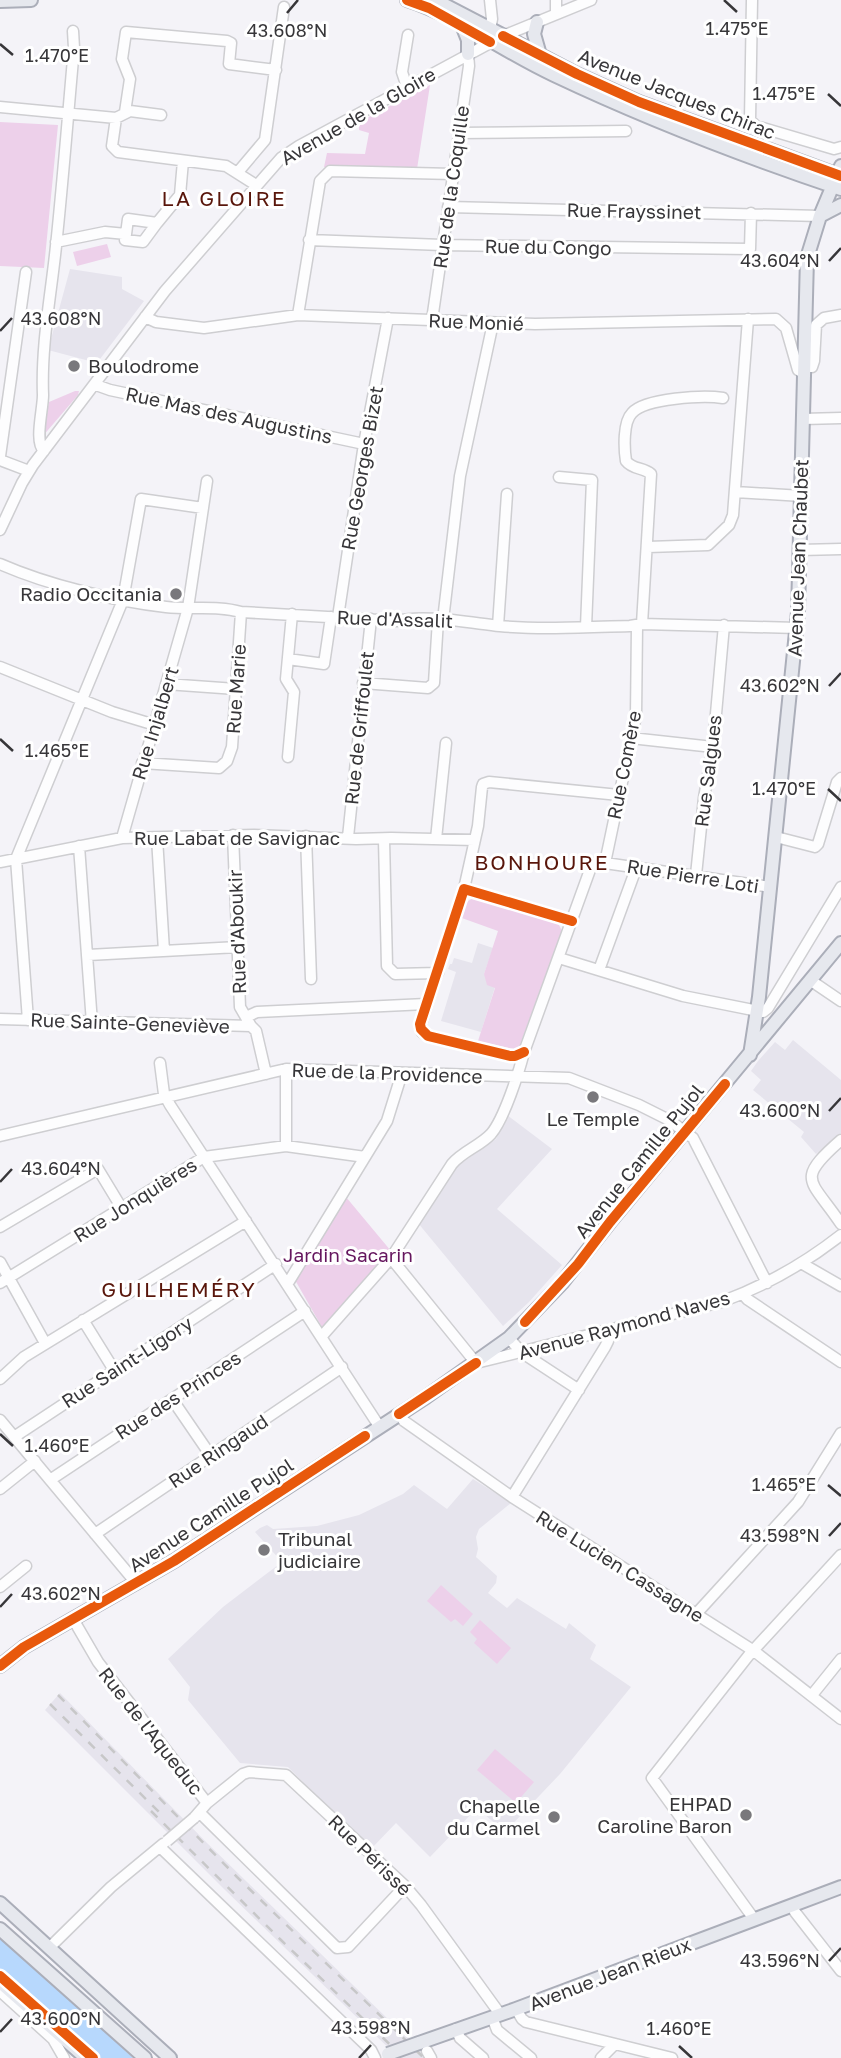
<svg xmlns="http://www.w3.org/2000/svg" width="841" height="2058" font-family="'Golos Text',sans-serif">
	<rect width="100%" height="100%" fill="#f4f3f8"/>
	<path fill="#e6e4ed" d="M70,269L122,277V289L144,301L97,363L48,350Z
		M478,943L493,948L484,974L495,987L481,1032L441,1021L456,972L448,969L450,964H452L454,958L472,963Z
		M793,1040L841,1080V1133L816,1154L801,1137L804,1132L753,1090L761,1080L751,1071L758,1061L775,1042L785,1050Z
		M507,1115L552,1149L497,1209L562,1265L529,1302L503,1326L418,1223L453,1169L496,1139Z
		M473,1479L511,1503L479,1529L476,1537L478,1549L476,1557L497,1576L496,1583L488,1593L507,1608L517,1598L566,1629L569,1623L596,1645L590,1659L631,1687L560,1774L505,1832L477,1808L430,1857L396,1823L370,1850L288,1767L240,1763L188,1700L190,1687L168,1659L223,1607L282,1562L255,1532L260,1528L267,1525L273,1529L317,1526L359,1515L403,1494L414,1485L447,1509Z
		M60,1693L207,1843L428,2058H399L224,1889L45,1710Z"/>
	<path fill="#edd0ea" d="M430,85L417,169L324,167L327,153L365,154L369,133L359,130V122Z
		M0,122L58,125L44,268L0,266Z
		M107,244L111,257L77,266L73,252Z
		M75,391H79L78,395L42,437L49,402Z
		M475,898L557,921L562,931L518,1050L478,1041L495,988L487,985L484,974L498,931L459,917C463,908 465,900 475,898Z
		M346,1197L391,1251L323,1329L295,1280Z
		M441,1585L473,1614L463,1626L455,1619L451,1622L427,1601Z
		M480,1620L511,1648L497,1664L474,1643L477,1639L470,1632Z
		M495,1749L534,1782L516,1803L477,1770Z"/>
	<path fill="#b7d8fd" d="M0,1938L118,2044L133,2058H98L0,1973Z"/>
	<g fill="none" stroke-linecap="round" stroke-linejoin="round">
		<defs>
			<path id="minor" d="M556,0V14
				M752,0L750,120L756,126L834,149L841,147
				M490,29L492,19L490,0
				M407,87L402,72L408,35
				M0,107L116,118L130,111L161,115
				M125,112L130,79L122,59L126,32L227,41L231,43L229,64L276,70
				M116,118L112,146L118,152L226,166L256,185
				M459,133L626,131
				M238,172L265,140L284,7
				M448,207L820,216
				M126,234L125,240L143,242L157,223
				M309,240L442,245L750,249L751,213
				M56,242L105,232L126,234L128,219L157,223L180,195L183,161
				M298,315L320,181L330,171L453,174
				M145,317L156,322L204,328L298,315L535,324L776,319L786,328L798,370L803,373
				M432,320L469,66L468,54
				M803,367H812L814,361L816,325L824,318L841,315
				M96,385L110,390L364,444
				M803,419L841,418
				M44,451C34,442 43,410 43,395C41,345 51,295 56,246C63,180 68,114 74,48L73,31
				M0,456L26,272
				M0,460L29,471
				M559,477L592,480L586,627
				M735,492L802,496
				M0,530L22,483L33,465L165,291L281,158L299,146L503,36L591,0
				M648,547L708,545L729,525L733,515L748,319
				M800,550L841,549
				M0,564C48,585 114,601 166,607C191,610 217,605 241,612L397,621C424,614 471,623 500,626C543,630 587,627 630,626L642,624L797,628
				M338,617L364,444L388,318
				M443,620L460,476L493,323
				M642,624L651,474C643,467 633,470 626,461C624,448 623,422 632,413C645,398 704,395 723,398
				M498,626L507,494
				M288,659L324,664L331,617
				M0,667L112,712L155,725
				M363,683L428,688L434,683L438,620
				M166,684L236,689
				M631,738L713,747
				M288,757L294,692L286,679L292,614
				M142,763L219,768L227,761L232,747L241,612
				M233,835L240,1007L251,1026
				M306,836L311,979
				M348,837L371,619
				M776,837L815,847L818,844L837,782L841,778
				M122,838L188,608L207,481
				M157,838L164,951
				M436,839L446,743
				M384,840L387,966L395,974L438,973
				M79,846L92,1023
				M0,862L122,838L254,835L356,839L391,838L475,840
				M605,863L636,716L637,626
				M696,875L704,798L713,747L724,625
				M464,889L572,921
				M88,955L238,947
				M559,958L683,996L763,1012L768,1008L841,887
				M599,970L637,866
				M810,980L841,1001
				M246,1017L257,1012L426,1004
				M0,1019L251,1026L256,1031L266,1074
				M28,1020L16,859L123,600L141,499L203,508
				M524,1052L515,1056H510L428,1036L422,1032L420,1027L464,889L478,826L482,787L483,784L489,782L619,795
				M160,1063L164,1094L170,1105L379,1426
				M0,1136L286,1069L569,1078L639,1105L669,1120L693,1138L767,1283
				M841,1140C794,1181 811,1179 841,1224
				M286,1146V1069
				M0,1227L98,1169L121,1207
				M391,1258L476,1363L721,1302C765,1286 804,1264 841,1235
				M0,1262L45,1343
				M801,1263L841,1286
				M0,1283L204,1157L286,1146L365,1157
				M288,1283L387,1121L402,1073
				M743,1294L747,1299L841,1362
				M83,1320L114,1370
				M322,1336L391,1258L452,1164C463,1151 480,1146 491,1134C504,1119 519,1072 524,1052L591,867L595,863H605L771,887
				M509,1338L521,1352L579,1390
				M0,1379L24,1357L246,1221
				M172,1399L211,1456
				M399,1414L404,1421L512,1497L754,1651L841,1719
				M0,1420L137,1584
				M14,1437L276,1264
				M50,1480L305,1311
				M0,1489L35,1461
				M512,1497L605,1347L608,1341V1330
				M95,1534L342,1367
				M0,1587L26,1566
				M696,1614L798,1502L841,1433
				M73,1619L98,1662L207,1803
				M812,1695L841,1659
				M200,1813L337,1948L348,1947L405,1886
				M194,1818L207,1803L243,1774L249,1772L286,1775L405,1886L421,1905L500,2014
				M160,1847L371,2050L375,2058
				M792,1905L795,1912L841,1971
				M754,1919L652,1778L749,1655L841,1555
				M50,1947L111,1887L163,1844
				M0,1991L53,2039L64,2058
				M516,2009L522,2019L526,2022L672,2058
				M492,2017L497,2030L531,2058
				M456,2029L460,2038L483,2058
				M427,2051L431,2058
				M601,2058L615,2044"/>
			<path id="major" d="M407,0C459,17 504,52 554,75C647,119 743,156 841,189
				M435,0L577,74L639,102L841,176
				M0,1L31,0
				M537,22L534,34L540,55
				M462,25L468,40V54
				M820,216L841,205
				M750,1055L759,997L798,612L807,258L820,216L841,166
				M0,1666L24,1647L174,1561L426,1397L509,1338L562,1283L610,1222L841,943
				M0,1903L170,2058
				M0,1929L145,2058
				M0,1982L86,2058
				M419,2043L516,2009L841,1887"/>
		</defs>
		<use href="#minor" stroke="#ceced1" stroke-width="13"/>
		<use href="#major" stroke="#abaeb9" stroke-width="16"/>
		<use href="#minor" stroke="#fdfdfe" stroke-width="10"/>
		<use href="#major" stroke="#e6e8ee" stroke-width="12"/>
		<path stroke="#c7c7c8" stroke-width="2.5" stroke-dasharray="9 9" stroke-linecap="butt" d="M58,1695L237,1877L424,2058
			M50,1704L162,1815
			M151,1811L281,1940L404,2058"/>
		<defs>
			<path id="minor-bridge" d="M167,1841L194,1818"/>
			<path id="major-bridge" d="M388,2054L419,2043"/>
		</defs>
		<use href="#minor-bridge" stroke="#ceced1" stroke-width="13" stroke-linecap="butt"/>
		<use href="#major-bridge" stroke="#abaeb9" stroke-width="16" stroke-linecap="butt"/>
		<use href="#minor-bridge" stroke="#fdfdfe" stroke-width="10"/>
		<use href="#major-bridge" stroke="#e6e8ee" stroke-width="12"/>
		<defs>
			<path id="cycleway" d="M407,0L429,8L490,42
				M503,36L577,74L639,102L841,176
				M524,1052L515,1056H510L428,1036L421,1029L420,1024L464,889L572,921
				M525,1322L578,1264L610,1222L725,1084
				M399,1414L476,1363
				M0,1666L24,1647L174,1561L365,1436
				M0,1976L93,2058"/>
		</defs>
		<use href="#cycleway" stroke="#fff" stroke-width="15"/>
		<use href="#cycleway" stroke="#e8590c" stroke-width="10"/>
	</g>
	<path fill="none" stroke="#373639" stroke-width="2.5" d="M724,0L737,12M287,13L298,0M0,44L13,55M828,94L841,106M829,261L841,248M0,331L12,318M829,686L841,673M0,739L13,751M828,789L841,801M829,1111L841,1098M0,1182L12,1169M0,1434L13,1446M828,1485L841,1496M829,1536L841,1523M0,1607L12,1594M829,1961L841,1948M0,2032L12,2019M679,2046L692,2058M359,2058L371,2045"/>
	<g fill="#79787c" stroke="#fff" stroke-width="2.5">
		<circle cx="74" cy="366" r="7"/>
		<circle cx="176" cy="594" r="7"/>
		<circle cx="593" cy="1097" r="7"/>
		<circle cx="264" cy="1550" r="7"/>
		<circle cx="746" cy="1815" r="7"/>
		<circle cx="554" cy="1817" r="7"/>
	</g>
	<g text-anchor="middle" stroke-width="6" stroke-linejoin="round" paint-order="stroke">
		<g font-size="19" fill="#373639" stroke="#fff">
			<text transform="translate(677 94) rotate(22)" y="7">Avenue Jacques Chirac</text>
			<text transform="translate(358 116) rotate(-30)" y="7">Avenue de la Gloire</text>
			<text transform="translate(451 187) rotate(-82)" y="7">Rue de la Coquille</text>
			<text transform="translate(634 211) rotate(1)" y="7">Rue Frayssinet</text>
			<text transform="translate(548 247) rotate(1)" y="7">Rue du Congo</text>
			<text transform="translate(476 322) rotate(2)" y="7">Rue Monié</text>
			<text transform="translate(229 415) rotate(12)" y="7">Rue Mas des Augustins</text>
			<text transform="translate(362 468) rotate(-80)" y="7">Rue Georges Bizet</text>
			<text transform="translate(798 558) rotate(-88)" y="7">Avenue Jean Chaubet</text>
			<text transform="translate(395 619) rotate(2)" y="7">Rue d'Assalit</text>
			<text transform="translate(236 689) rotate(-86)" y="7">Rue Marie</text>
			<text transform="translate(155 723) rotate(-73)" y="7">Rue Injalbert</text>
			<text transform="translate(359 728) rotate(-84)" y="7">Rue de Griffoulet</text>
			<text transform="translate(624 765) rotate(-79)" y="7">Rue Comère</text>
			<text transform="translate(708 771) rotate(-83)" y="7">Rue Salgues</text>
			<text x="237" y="845">Rue Labat de Savignac</text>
			<text transform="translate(693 876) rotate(9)" y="7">Rue Pierre Loti</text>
			<text transform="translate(237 932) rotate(-92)" y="7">Rue d'Aboukir</text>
			<text transform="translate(130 1023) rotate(2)" y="7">Rue Sainte-Geneviève</text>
			<text transform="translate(387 1073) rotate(2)" y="7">Rue de la Providence</text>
			<text transform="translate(639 1161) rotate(-51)" y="7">Avenue Camille Pujol</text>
			<text transform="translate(135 1200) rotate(-32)" y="7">Rue Jonquières</text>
			<text transform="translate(624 1325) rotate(-15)" y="7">Avenue Raymond Naves</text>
			<text transform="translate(127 1362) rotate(-33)" y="7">Rue Saint-Ligory</text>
			<text transform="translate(178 1395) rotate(-33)" y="7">Rue des Princes</text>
			<text transform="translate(218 1451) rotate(-34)" y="7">Rue Ringaud</text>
			<text transform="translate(211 1515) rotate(-33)" y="7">Avenue Camille Pujol</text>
			<text transform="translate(620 1566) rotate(32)" y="7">Rue Lucien Cassagne</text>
			<text transform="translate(151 1731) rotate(52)" y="7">Rue de l'Aqueduc</text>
			<text transform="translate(370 1855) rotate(44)" y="7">Rue Périssé</text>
			<text transform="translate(610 1974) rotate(-21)" y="7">Avenue Jean Rieux</text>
		</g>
		<g font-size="19" fill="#373639" stroke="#fff" text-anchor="end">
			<text x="88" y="373" text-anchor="start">Boulodrome</text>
			<text x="162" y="601">Radio Occitania</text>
			<text x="593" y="1126" text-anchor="middle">Le Temple</text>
			<text x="278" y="1546" text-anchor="start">Tribunal<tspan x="278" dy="22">judiciaire</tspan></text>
			<text x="732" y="1811">EHPAD<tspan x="732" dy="22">Caroline Baron</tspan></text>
			<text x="540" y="1813">Chapelle<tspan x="540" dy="22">du Carmel</tspan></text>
		</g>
		<g font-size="19" fill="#65165e" stroke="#fff">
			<text x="348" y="1262">Jardin Sacarin</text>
		</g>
		<g font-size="21" letter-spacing="2" fill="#59160b" stroke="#fff">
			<text x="224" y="206">LA GLOIRE</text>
			<text x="542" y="870">BONHOURE</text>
			<text x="179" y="1297">GUILHEMÉRY</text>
		</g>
	</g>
	<g font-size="18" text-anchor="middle" fill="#373639" stroke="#fff" stroke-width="6" stroke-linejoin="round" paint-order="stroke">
		<text x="737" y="35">1.475°E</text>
		<text x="287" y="37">43.608°N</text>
		<text x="57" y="62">1.470°E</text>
		<text x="784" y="100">1.475°E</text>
		<text x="780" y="267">43.604°N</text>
		<text x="61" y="325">43.608°N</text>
		<text x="780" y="692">43.602°N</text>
		<text x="57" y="757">1.465°E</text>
		<text x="784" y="795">1.470°E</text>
		<text x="780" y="1117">43.600°N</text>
		<text x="61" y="1175">43.604°N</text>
		<text x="57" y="1452">1.460°E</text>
		<text x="784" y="1491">1.465°E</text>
		<text x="780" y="1542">43.598°N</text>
		<text x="61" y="1600">43.602°N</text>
		<text x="780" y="1967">43.596°N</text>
		<text x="61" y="2025">43.600°N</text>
		<text x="371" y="2034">43.598°N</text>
		<text x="679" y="2035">1.460°E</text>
	</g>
</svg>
